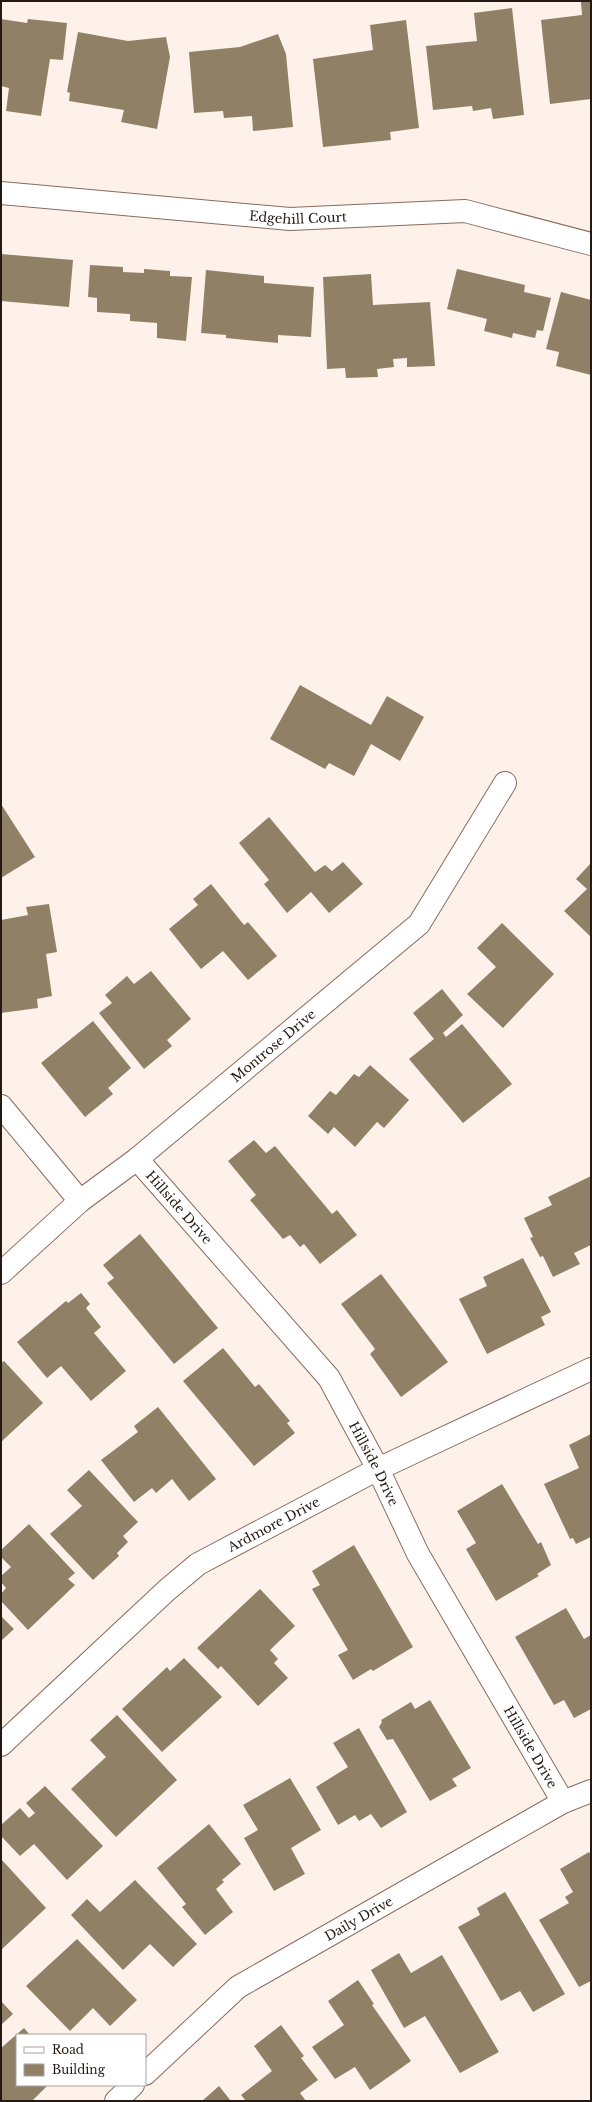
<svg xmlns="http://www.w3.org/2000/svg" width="592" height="2102" font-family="'Libre Baskerville',serif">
	<rect width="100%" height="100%" fill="#fef1ea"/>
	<path fill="#908166" d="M591,1V99L550,104L541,20L582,15L581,2Z
		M512,8L524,115L493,119L491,108L473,111L472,106L433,110L426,46L477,41L474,13Z
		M1,19L27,23L28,19L67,23L63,60L50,59L41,116L6,111L9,88L1,86Z
		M406,20L419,128L390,132L391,140L323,147L313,59L373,50L370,25Z
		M78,32L128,41L166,37L170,57L157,129L121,122L124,110L69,101L70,93L67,92Z
		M278,34L286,54L293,127L253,131L252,116L224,118L223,111L194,113L189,52L240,47Z
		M1,254L73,260L69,307L1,301Z
		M90,265L123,267V272L144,273V269L170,271V276L192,277L186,341L157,338V323L130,321V314L97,312V298L88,297Z
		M457,269L525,285L524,292L551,298L543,331L537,330L535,338L513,333L512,338L484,331L487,319L447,309Z
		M206,270L264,276V283L314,287L311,337L278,335V343L226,338V335L201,333Z
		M371,274L373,305L430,302L435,366L407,367V358L393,359L394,367L377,369L378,377L346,378L345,368L327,369L323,277Z
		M561,292L591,300V375L556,366L559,352L546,349Z
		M300,685L371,725L387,696L424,717L400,761L371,744L354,776L329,763L325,769L270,739Z
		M1,804L35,857L1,878Z
		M269,817L315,872L325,865L332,871L343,862L363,884L329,913L311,892L287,913L264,884L269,880L239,843Z
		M591,863V937L564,911L587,889L576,879Z
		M211,884L244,925L248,922L277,956L248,980L223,951L201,969L169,929L198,905L193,899Z
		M49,904L57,952L46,954L52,996L37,999L38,1008L1,1013V920L28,915L26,907Z
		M502,923L554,974L503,1028L467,994L496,967L477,948Z
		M151,971L191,1019L167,1040L172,1046L144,1069L99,1013L112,1003L105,995L127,976L134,984Z
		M442,989L463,1015L443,1033L446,1037L462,1024L512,1084L463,1123L409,1059L434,1039L413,1013Z
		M93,1021L131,1068L108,1088L113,1094L85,1117L41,1063Z
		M370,1065L409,1100L384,1128L377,1122L355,1147L334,1127L328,1134L308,1116L330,1091L336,1095L354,1074L359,1077Z
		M254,1140L266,1153L275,1146L332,1214L337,1210L357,1235L320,1264L304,1244L300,1247L290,1235L283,1239L250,1200L256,1195L228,1161Z
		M591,1176V1245L574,1253L580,1264L553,1277L543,1256L540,1257L530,1238L533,1237L524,1218L552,1205L548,1197Z
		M140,1234L218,1328L174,1364L107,1283L114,1278L103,1265Z
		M523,1258L551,1312L541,1317L545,1325L487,1354L459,1299L487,1286L483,1277Z
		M381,1274L448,1362L401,1397L370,1354L375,1349L341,1304Z
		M81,1293L90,1304L86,1308L101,1327L94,1333L126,1371L91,1401L61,1366L47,1378L17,1342L66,1301L68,1303Z
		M223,1348L255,1387L259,1384L290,1421L287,1423L295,1433L254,1466L183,1381Z
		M4,1361L43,1403L1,1442V1363Z
		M158,1407L216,1479L189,1501L172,1479L156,1493L152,1488L134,1502L101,1460L138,1432L134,1426Z
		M591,1434V1537L576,1544L573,1538L570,1539L544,1484L579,1468L569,1445Z
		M89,1470L138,1522L123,1536L128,1542L117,1553L119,1556L93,1580L50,1534L82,1506L67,1490Z
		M502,1484L538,1544L541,1542L551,1565L537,1574L539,1576L496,1601L466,1549L476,1543L457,1511Z
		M29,1524L75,1573L68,1579L75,1585L28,1630L1,1601V1594L6,1588L1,1582V1576L11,1567L1,1557V1550Z
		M354,1545L413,1647L373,1671L371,1669L353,1680L338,1655L348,1650L312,1589L320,1585L312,1571Z
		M260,1589L295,1626L270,1650L278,1659L274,1663L288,1678L258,1706L221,1666L218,1669L197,1648Z
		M566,1608L584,1639L591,1635V1709L574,1718L564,1700L554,1705L515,1637Z
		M1,1616L14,1629L1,1641Z
		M184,1658L222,1697L162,1752L122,1709L167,1667L170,1671Z
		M430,1700L471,1768L452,1779L457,1786L430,1801L393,1739L387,1740L379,1727L382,1722L381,1720L411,1702L415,1709Z
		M117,1715L177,1780L116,1837L71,1789L106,1757L90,1740Z
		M359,1728L407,1812L381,1828L371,1814L359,1821L355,1815L338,1825L316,1787L348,1767L333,1743Z
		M290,1778L321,1830L291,1848L305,1874L274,1891L244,1838L258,1830L243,1805Z
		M45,1786L103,1846L67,1880L34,1844L20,1856L1,1836V1825L20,1808L29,1818L35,1813L26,1803Z
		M209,1824L241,1864L222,1880L224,1882L216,1889L233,1912L205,1935L182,1907L186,1904L157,1868Z
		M589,1852L591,1855V1981L579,1987L539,1920L569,1903L565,1897L573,1892L560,1869Z
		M1,1859L46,1908L1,1950Z
		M135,1880L197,1944L173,1967L150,1944L123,1970L71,1915L87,1899L100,1912Z
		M505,1892L565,1994L533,2012L520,1991L501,2001L458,1927L480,1915L477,1908Z
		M77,1939L137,2000L110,2026L93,2008L70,2031L26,1986Z
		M399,1953L411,1973L442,1955L499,2052L460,2073L425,2016L404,2028L371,1970Z
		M358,1980L374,2004L372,2005L411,2061L370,2090L355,2067L335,2079L312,2047L344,2025L328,2001Z
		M1,2001L13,2014L1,2025Z
		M281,2025L304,2056L301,2058L318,2080L300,2093L306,2101H246L241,2095L272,2071L254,2046Z
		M24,2028L30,2035H17V2085H48L32,2101H1V2048Z
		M219,2086L231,2101H202Z"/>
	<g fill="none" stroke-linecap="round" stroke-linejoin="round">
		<defs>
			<g id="minor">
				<path id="s1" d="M1,193L290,219L465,211L591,244"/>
				<path d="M1,1106L80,1201"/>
				<path id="s2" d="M137,1159L329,1378L378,1469L418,1554L563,1802"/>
				<path id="s3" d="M1,1273L80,1201L137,1159L419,924L505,783"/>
				<path id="s4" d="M1,1745L167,1590L198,1564L378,1469L591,1369"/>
				<path id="s5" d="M145,2074L238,1987L563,1802L591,1791"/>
				<path d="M116,2101L133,2085"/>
			</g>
		</defs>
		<use href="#minor" stroke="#886b5c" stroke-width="24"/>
		<use href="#minor" stroke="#fff" stroke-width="22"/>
	</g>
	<g text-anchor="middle" stroke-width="4" stroke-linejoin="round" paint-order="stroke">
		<g font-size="13" fill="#251913" stroke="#fff">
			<text dy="5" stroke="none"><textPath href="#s1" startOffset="298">Edgehill Court</textPath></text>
			<text dy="5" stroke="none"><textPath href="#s3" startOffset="355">Montrose Drive</textPath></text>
			<text dy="5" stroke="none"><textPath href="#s2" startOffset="64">Hillside Drive</textPath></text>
			<text dy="5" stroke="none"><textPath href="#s2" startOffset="388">Hillside Drive</textPath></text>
			<text dy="5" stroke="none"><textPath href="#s4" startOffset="353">Ardmore Drive</textPath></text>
			<text dy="5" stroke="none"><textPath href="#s2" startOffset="712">Hillside Drive</textPath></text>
			<text dy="5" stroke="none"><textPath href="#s5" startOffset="266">Daily Drive</textPath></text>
		</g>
	</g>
	<rect width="592" height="2102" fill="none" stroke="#251913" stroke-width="4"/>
	<rect x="16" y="2034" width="130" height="52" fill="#ffffff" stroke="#a8a3a1"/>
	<rect x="24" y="2047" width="20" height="6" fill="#ffffff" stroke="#a8a3a1"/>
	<text x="52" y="2054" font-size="12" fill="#251913">Road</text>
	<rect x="24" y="2064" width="20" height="12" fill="#908166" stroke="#a8a3a1"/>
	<text x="52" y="2074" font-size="12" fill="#251913">Building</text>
</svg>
